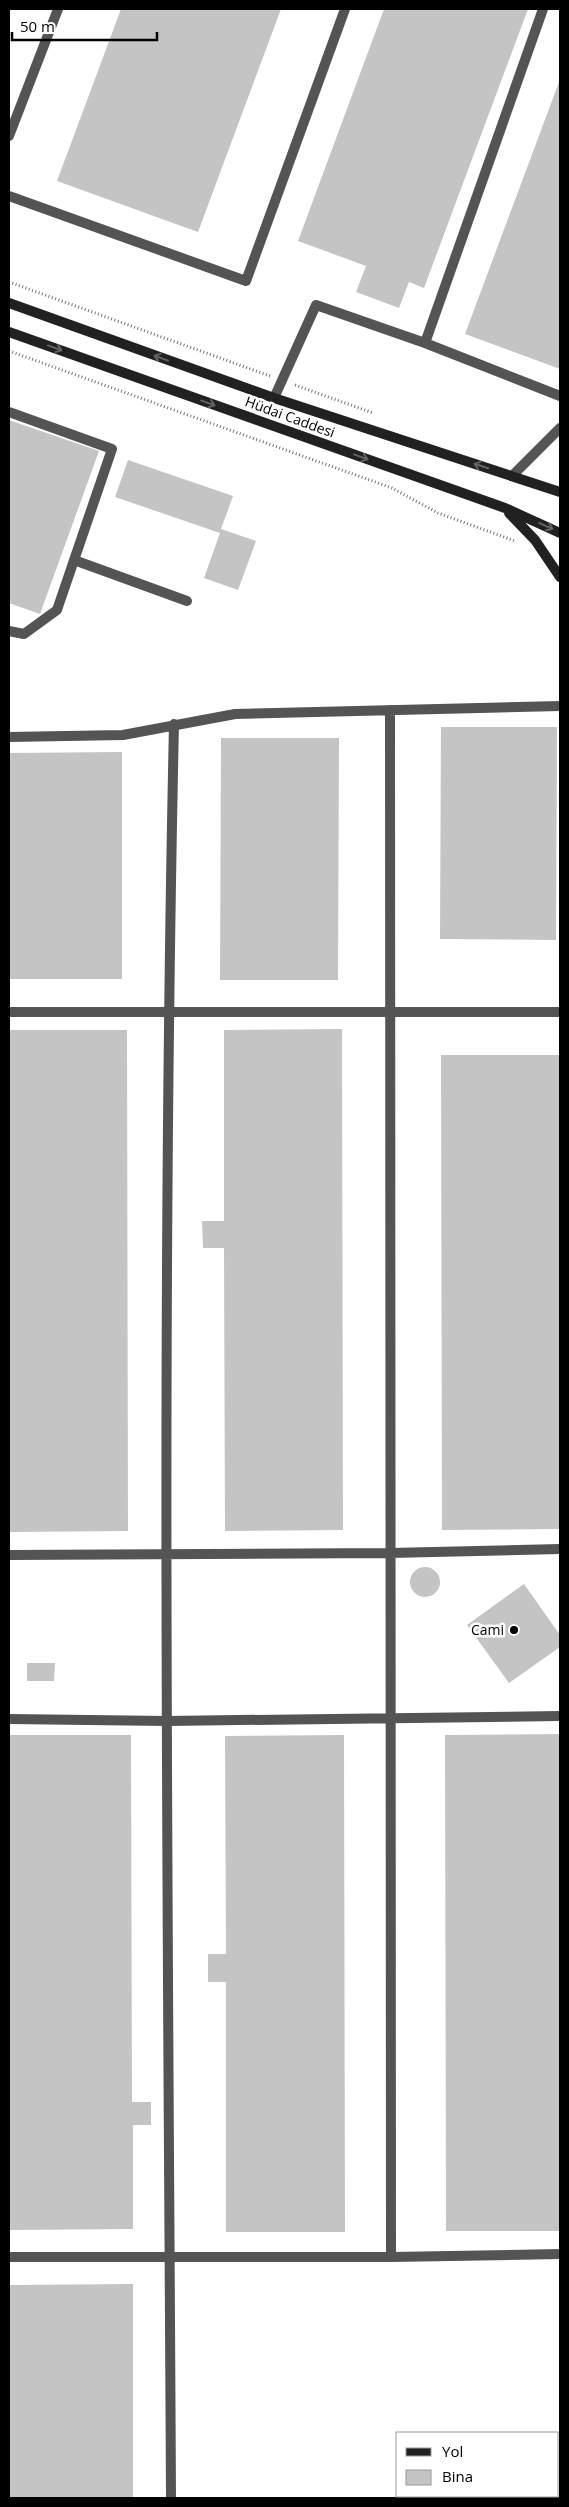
<svg xmlns="http://www.w3.org/2000/svg" width="569" height="2507" font-family="'Open Sans',sans-serif">
	<rect width="100%" height="100%" fill="#fff"/>
	<path fill="#c4c4c4" d="M121,9H281L198,232L57,181Z
		M384,9H528L424,288L409,282L399,308L356,292L366,266L298,241Z
		M559,82H560V369L465,334Z
		M9,420L99,451L40,614L9,603Z
		M128,460L233,496L221,529L256,541L238,590L204,578L220,533L115,497Z
		M441,727H557L556,940L440,939Z
		M221,738H339L338,980H220Z
		M122,752V979H9V753Z
		M342,1029L343,1530L225,1531L224,1248H203L202,1221H224V1030Z
		M9,1030H127L128,1531L9,1532Z
		M441,1055H559L560,1529L442,1530Z
		M410 1582a15 15 0 1 1 30 0a15 15 0 1 1-30 0Z
		M524,1584L560,1635V1647L509,1683L467,1625Z
		M27,1663H55L54,1681H27Z
		M560,1734V2231H446L445,1735Z
		M9,1735H131L132,2102H151V2125H133V2229L9,2230Z
		M344,1735L345,2232H226V1982H208V1954H226L225,1736Z
		M133,2284V2498H10L9,2285Z"/>
	<g fill="none" stroke-linecap="round" stroke-linejoin="round">
		<path stroke="#767676" stroke-width="3" stroke-dasharray="1 2.5" stroke-linecap="butt" d="M9,282L270,376
			M9,351L392,488L438,513L515,541
			M295,385L373,413"/>
		<path stroke="#545454" stroke-width="10" d="M543,9L425,343L560,396
			M9,136L58,9
			M9,196L246,281L345,9
			M274,398L316,305L425,343
			M9,412L112,449L57,610L24,634L9,631
			M512,476L560,428
			M74,560L187,601
			M390,710L391,2257
			M9,737L123,735L235,714L560,706
			M9,1012H560
			M9,1555L390,1553L560,1549
			M9,1719L167,1721L560,1716
			M9,2257H391L560,2254
			M171,2498C168,1907 161,1315 174,724"/>
		<path stroke="#212121" stroke-width="10" d="M9,303L274,398L560,492
			M9,332L505,508L560,533
			M509,513L535,540L560,577"/>
	</g>
	<defs><path id="oneway-shaft" d="M-6 0H5M1.5-3L5.5 0L1.5 3" fill="none" stroke-width="1.6" stroke-linecap="round" stroke-linejoin="round" transform="scale(1.25)"/></defs>
	<g stroke="#646464">
		<use href="#oneway-shaft" transform="translate(55 348) rotate(20)"/>
		<use href="#oneway-shaft" transform="translate(161 358) rotate(-160)"/>
		<use href="#oneway-shaft" transform="translate(208 403) rotate(20)"/>
		<use href="#oneway-shaft" transform="translate(361 457) rotate(20)"/>
		<use href="#oneway-shaft" transform="translate(481 466) rotate(-162)"/>
		<use href="#oneway-shaft" transform="translate(546 526) rotate(24)"/>
	</g>
	<circle fill="#000" stroke="#fff" stroke-width="2" cx="514" cy="1630" r="5"/>
	<g text-anchor="middle" stroke-width="5" stroke-linejoin="round" paint-order="stroke">
		<g font-size="14" fill="#000" stroke="#fff">
			<text transform="translate(290 417) rotate(20)" y="5">Hüdai Caddesi</text>
		</g>
		<g font-size="14" fill="#000" stroke="#fff" text-anchor="end">
			<text x="504" y="1635">Cami</text>
		</g>
	</g>
	<rect width="569" height="2507" fill="none" stroke="#000000" stroke-width="20"/>
	<rect x="396" y="2432" width="162" height="65" fill="#ffffff" stroke="#999999"/>
	<rect x="406" y="2448" width="25" height="8" fill="#212121" stroke="#999999"/>
	<text x="442" y="2457" font-size="15" fill="#000000">Yol</text>
	<rect x="406" y="2470" width="25" height="15" fill="#c4c4c4" stroke="#999999"/>
	<text x="442" y="2482" font-size="15" fill="#000000">Bina</text>
	<path d="M12 32v8h145v-8" fill="none" stroke="#000000" stroke-width="2.5"/>
	<text x="20" y="32" font-size="15" fill="#000000" stroke="#ffffff" stroke-width="4" paint-order="stroke">50 m</text>
</svg>
